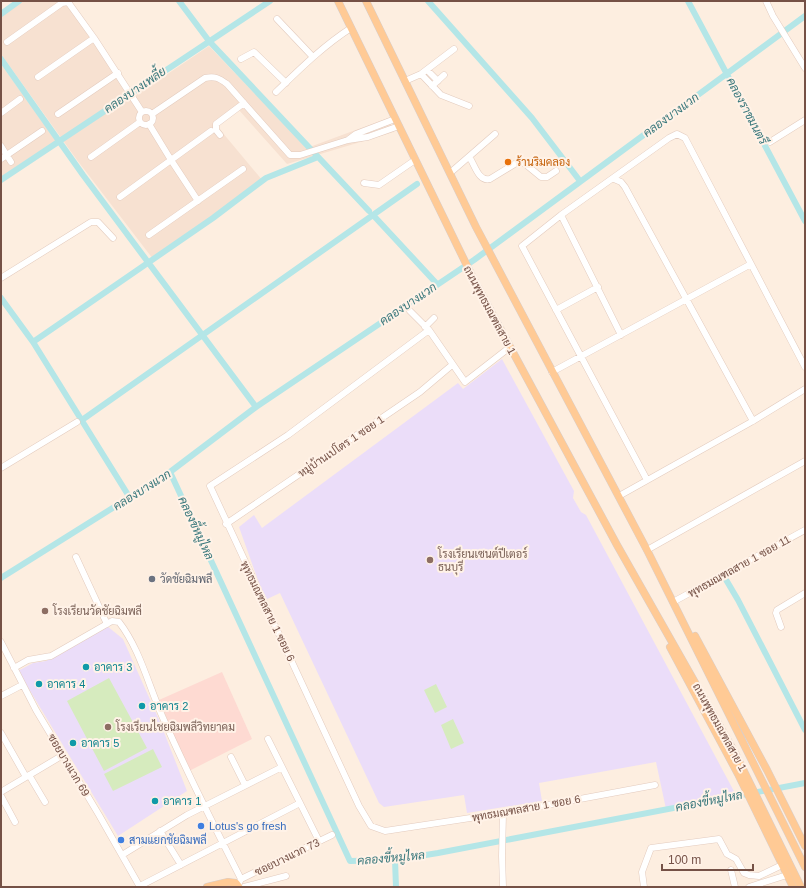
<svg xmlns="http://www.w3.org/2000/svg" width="806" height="888" font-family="Helvetica,Sarabun,sans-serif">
	<rect width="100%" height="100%" fill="#fdeee0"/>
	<path fill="#f7e1d1" d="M21,1H71L135,96L209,46L307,148L388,118L394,132L287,164L239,110L217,126L263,181L153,259L77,160L1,54V15Z
		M1,64L56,141L1,177Z"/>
	<path fill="#fedad2" d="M222,672L252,739L189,771L159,700Z"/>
	<path fill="#ebddf9" d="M502,359L574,491L573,498L581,512L586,515L736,795L666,809L656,762L539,783L542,801L467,813L464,795L384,807L379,803L280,593L265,600L239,527L254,515L262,528L458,383L463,389Z
		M107,626L123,639L160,722L187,791L118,836L18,671L33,663L46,661Z"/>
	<path fill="#d6ebbe" d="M109,678L147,748L104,771L67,701Z
		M436,684L447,707L435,713L424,690Z
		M453,719L464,743L451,749L441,725Z
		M153,749L162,767L113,791L104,774Z"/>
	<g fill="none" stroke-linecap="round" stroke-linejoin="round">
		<path stroke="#b4e6e7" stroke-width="6" d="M179,1L209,41L369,211
			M428,1L532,118L580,181
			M688,1L805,221
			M1,14L19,1
			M1,59L83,175L256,407
			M1,180L270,1
			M373,215L437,284
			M1,298L33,342L130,498
			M33,342L213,218L266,178L318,157
			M82,420L417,184
			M170,472L350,861L395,860L438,853L805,783
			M1,578L170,472L256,407L474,260L805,16
			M725,578L738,600L805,730
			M395,860L396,887"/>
		<defs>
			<path id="minor" d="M766,1L773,16L805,68
				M277,19L313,57
				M7,42L62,3L68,2L94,38L142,112
				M241,59L254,52L286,83
				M427,70L438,81
				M421,74L454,49
				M38,77L94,38
				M405,81L421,74L441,95L469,106
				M432,86L444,75
				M276,92C300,69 323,46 351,28
				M139 118a7 7 0 1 1 14 0a7 7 0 1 1-14 0Z
				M1,113L20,99
				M58,114L118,73
				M152,114L205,78C215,76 219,78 227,84L290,155H300L348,140L368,137L399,126
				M149,124L171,160L198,201
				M220,135L216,130V124L244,103
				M348,140L356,134L395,119
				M770,142L805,120
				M1,146L11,162
				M91,157L140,122
				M470,158C475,166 479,182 490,179L518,162L524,163L541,177H547L556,171
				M1,159L42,131
				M450,173L495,134
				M614,179L621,182L625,187L753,421
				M364,183L379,185L415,160
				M120,197L211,131
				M561,215L621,335
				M149,235L243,169
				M1,278L91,222H98L113,238
				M556,310L598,287
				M410,311L429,330L465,382L510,347
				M425,327L434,318
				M429,330L288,435L210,486L359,806L371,826L385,831L510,812L655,785
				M552,372L751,264
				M1,468L77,422
				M647,480L522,246L561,215L669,138L677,134L685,138L805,367
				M619,496L753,421L805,389
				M226,524L420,392L452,365
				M647,550L805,461
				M76,557L107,624
				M673,602L805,530
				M781,627L776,613L777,610L805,593
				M1,642L36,710L99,815L140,887
				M14,668L28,660L51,656L112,621L119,622C140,649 149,687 163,718C187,773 214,826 241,879L238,885
				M1,696L22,685
				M1,733L26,777
				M268,739L319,841
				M231,757L245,785
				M29,775L45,802
				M1,792L63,755
				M1,796L15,822
				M160,831L181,865
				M122,855L187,815L282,767
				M731,870L735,887
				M241,879L332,835
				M140,886L300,803
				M244,887L286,876
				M503,887L502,856L503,813
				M644,887L642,872L651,848L719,839L727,854L736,859L744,873L749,875L759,876L782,865
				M749,887L787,875"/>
			<path id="major" d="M338,1L474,280L617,545L735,753L801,887
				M366,1L476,227L647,550L805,867
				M695,636L767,770L805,846
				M670,647L738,774L793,887
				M207,887L228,882L236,883L239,887"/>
		</defs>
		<use href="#minor" stroke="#e3cbbe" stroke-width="7"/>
		<use href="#major" stroke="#d8cecb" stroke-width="8"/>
		<use href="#minor" stroke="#fff" stroke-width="6"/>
		<use href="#major" stroke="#ffca95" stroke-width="7"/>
	</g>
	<circle fill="#e8710a" stroke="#fff2e7" stroke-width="1.5" cx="508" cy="162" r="4"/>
	<g fill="#8d6e63" stroke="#fff2e7" stroke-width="1.5">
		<circle cx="430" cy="560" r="4"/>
		<circle cx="45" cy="611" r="4"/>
		<circle cx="108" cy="727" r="4"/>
	</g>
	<circle fill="#6b7280" stroke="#fff2e7" stroke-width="1.5" cx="152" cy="579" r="4"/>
	<g fill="#0f9aa8" stroke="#fff2e7" stroke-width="1.5">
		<circle cx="86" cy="667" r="4"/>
		<circle cx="39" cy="684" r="4"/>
		<circle cx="142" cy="706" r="4"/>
		<circle cx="73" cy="743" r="4"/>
		<circle cx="155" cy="801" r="4"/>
	</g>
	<g fill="#3f7fe0" stroke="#fff2e7" stroke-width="1.5">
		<circle cx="201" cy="826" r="4"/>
		<circle cx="121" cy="840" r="4"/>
	</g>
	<g text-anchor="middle" stroke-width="4" stroke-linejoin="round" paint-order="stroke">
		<g font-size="11" fill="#c56008" stroke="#fff2e7" text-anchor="start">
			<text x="516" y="166">ร้านริมคลอง</text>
		</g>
		<g font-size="11" fill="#755146" stroke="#fff2e7">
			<text transform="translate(490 310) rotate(62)" y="4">ถนนพุทธมณฑลสาย 1</text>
			<text transform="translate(341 446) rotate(-34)" y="4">หมู่บ้านเปโตร 1 ซอย 1</text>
			<text transform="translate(739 566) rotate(-29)" y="4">พุทธมณฑลสาย 1 ซอย 11</text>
			<text transform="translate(268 611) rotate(64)" y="4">พุทธมณฑลสาย 1 ซอย 6</text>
			<text transform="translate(720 727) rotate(61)" y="4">ถนนพุทธมณฑลสาย 1</text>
			<text transform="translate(69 765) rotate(59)" y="4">ซอยบางแวก 69</text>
			<text transform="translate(526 808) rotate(-10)" y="4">พุทธมณฑลสาย 1 ซอย 6</text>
			<text transform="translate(287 857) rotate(-26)" y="4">ซอยบางแวก 73</text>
		</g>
		<g font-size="11" fill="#785e54" stroke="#fff2e7" text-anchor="start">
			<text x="438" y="558">โรงเรียนเซนต์ปีเตอร์<tspan x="438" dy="13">ธนบุรี</tspan></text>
			<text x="53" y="615">โรงเรียนวัดชัยฉิมพลี</text>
			<text x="116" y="731">โรงเรียนไชยฉิมพลีวิทยาคม</text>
		</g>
		<g font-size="11" fill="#5b616d" stroke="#fff2e7" text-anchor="start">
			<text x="160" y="583">วัดชัยฉิมพลี</text>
		</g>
		<g font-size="11" fill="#0d838f" stroke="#fff2e7" text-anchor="start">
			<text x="94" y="671">อาคาร 3</text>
			<text x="47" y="688">อาคาร 4</text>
			<text x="150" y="710">อาคาร 2</text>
			<text x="81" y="747">อาคาร 5</text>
			<text x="163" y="805">อาคาร 1</text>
		</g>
		<g font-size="11" fill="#366cbe" stroke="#fff2e7" text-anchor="start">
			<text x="209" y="830">Lotus's go fresh</text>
			<text x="129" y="844">สามแยกชัยฉิมพลี</text>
		</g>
		<g font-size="12" font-style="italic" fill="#3a787c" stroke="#fff2e7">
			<text transform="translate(135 90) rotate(-34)" y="4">คลองบางเพลี้ย</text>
			<text transform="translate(747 111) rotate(62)" y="4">คลองราชมนตรี</text>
			<text transform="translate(671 115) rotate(-36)" y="4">คลองบางแวก</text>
			<text transform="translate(408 304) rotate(-34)" y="4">คลองบางแวก</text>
			<text transform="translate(142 490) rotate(-32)" y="4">คลองบางแวก</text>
			<text transform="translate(196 528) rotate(65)" y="4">คลองขี้หมูไหล</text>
			<text transform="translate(709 801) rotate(-11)" y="4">คลองขี้หมูไหล</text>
			<text transform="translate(391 858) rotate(-5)" y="4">คลองขี้หมูไหล</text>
		</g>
	</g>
	<rect width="806" height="888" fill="none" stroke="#755146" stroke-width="4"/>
	<path d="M662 864v6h91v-6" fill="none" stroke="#755146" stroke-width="2"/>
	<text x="668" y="864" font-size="12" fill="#755146" stroke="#fff2e7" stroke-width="3" paint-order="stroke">100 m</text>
</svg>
